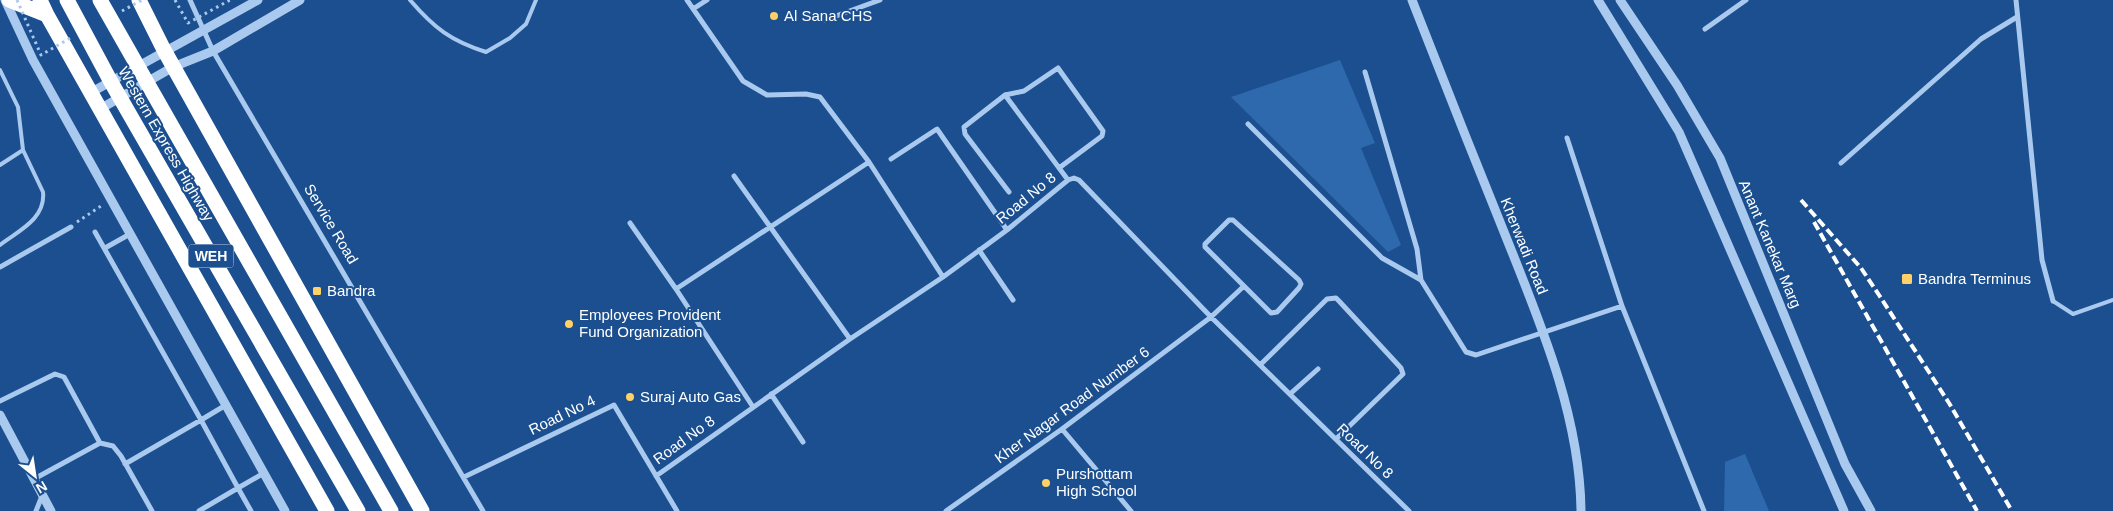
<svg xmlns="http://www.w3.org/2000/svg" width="2113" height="511" font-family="Arial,sans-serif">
	<rect width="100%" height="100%" fill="#1b4f8f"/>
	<path fill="#2e69ad" d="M1340,60L1375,143L1361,148L1401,245L1388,252L1231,97Z
		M1745,454L1769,511H1724L1725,462Z"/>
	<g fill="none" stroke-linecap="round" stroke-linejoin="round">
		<path stroke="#a9c9ee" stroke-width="3" stroke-dasharray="2.5 4" stroke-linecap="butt" d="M77,222L101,206"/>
		<path stroke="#a9c9ee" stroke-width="4" d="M410,0C434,28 451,41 486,52L510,38L526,24L536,0
			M0,70L18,107L23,150L43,192C46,219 18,231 0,245
			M0,165L23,150
			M2053,301L2073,314L2113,300"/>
		<path stroke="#a9c9ee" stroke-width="5" d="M190,0L213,51L483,511
			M687,0L743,81L767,95L806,94L820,97L869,162L943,277
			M2016,0L2042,260L2053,301
			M693,9L707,0
			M825,20L880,0
			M1705,29L1746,0
			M1365,72L1417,249L1421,280L1466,352L1476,355L1622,306L1704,511
			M1005,95L1068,180
			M1248,124L1382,258L1421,280
			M1567,138L1622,306
			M891,159L937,129L1007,230
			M1841,163L1981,39L2017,17
			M734,176L850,339
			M1009,192L965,134L964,127L1005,95L1024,91L1058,68L1103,131L1102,136L1059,168
			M1229,220H1233L1299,280L1301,284L1299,288L1277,312L1271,313L1205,247V244Z
			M630,223L676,289L753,407
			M95,232L201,420L226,405
			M105,248L130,234
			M979,250L1013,300
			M0,267L71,227
			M676,289L869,162
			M1260,365L1327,299L1336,298L1339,301L1401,368L1403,374L1336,439
			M771,394L803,442
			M1290,394L1318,369
			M0,401L55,374L64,377L100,443L34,479
			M1062,429L1131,511
			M100,443L113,446L121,456L152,511
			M125,464L201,420L238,488L199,511
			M656,476L850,339L943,277L1007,230L1068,180L1074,178L1079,180L1211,317L1409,511
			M464,477L614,405L677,511
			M36,511L42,496
			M251,511L238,488L264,473
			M946,511L1062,429L1211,317L1244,286"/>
		<path stroke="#a9c9ee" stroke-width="9" d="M5,0L33,60L285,511
			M1412,0C1442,77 1473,155 1504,232C1539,320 1580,414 1581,511
			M1598,0L1679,132L1844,511
			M1620,0L1677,85L1720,158L1845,464L1871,511
			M90,93L258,0
			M100,109L173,67L213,51L300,0
			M0,415L51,511"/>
		<path stroke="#fff" stroke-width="15" d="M9,0L47,15
			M40,0L47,15L327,511
			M139,0L164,50L422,511"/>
		<path stroke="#fff" stroke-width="4" stroke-dasharray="9 4" stroke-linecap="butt" d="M1801,200L1861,268L1879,295L1949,403L2012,511
			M1814,222L1977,511"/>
		<path stroke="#a9c9ee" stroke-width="3" stroke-dasharray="2.5 4" stroke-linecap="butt" d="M17,0L41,55L72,37
			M175,0L188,23L230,0
			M122,11L142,0"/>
		<path stroke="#fff" stroke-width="15" d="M67,0L111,82L358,511
			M100,0L391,511"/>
	</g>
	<g fill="#ffd166" stroke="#1b4f8f" stroke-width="2">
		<circle cx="774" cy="16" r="5"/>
		<rect x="1901" y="273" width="12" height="12" rx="2.5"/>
		<rect x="312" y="286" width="10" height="10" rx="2.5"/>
		<circle cx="569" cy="324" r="5"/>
		<circle cx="630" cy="397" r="5"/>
		<circle cx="1046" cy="483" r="5"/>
	</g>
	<g text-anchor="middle" stroke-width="4" stroke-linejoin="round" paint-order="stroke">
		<rect fill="#1b4f8f" stroke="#bbcadd" stroke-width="1" x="188.5" y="244.5" width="45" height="23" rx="4"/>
		<g font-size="14" font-weight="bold" fill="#fff">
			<text x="211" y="261">WEH</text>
		</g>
		<g font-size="15" fill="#fff" stroke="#1b4f8f" text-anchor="start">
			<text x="784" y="21">Al Sana CHS</text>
			<text x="1918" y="284">Bandra Terminus</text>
			<text x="327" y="296">Bandra</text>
			<text x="579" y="320">Employees Provident<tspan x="579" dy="17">Fund Organization</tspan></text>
			<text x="640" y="402">Suraj Auto Gas</text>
			<text x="1056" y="479">Purshottam<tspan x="1056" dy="17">High School</tspan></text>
		</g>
		<g font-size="15" fill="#fff" stroke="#1b4f8f">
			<text transform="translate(166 144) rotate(60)" y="5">Western Express Highway</text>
			<text transform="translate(1026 198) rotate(-39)" y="5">Road No 8</text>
			<text transform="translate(331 224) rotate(59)" y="5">Service Road</text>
			<text transform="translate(1770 244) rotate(67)" y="5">Anant Kanekar Marg</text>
			<text transform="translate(1524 246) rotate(68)" y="5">Kherwadi Road</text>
			<text transform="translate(1072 405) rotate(-36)" y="5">Kher Nagar Road Number 6</text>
			<text transform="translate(562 415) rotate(-26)" y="5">Road No 4</text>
			<text transform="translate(684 440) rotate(-36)" y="5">Road No 8</text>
			<text transform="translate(1365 451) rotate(44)" y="5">Road No 8</text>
		</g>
	</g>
	<g transform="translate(35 476) rotate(150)" stroke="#1b4f8f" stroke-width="4" paint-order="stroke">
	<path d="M0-4L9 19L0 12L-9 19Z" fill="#ffffff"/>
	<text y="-8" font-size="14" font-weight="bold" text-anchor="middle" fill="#ffffff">N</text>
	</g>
</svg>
